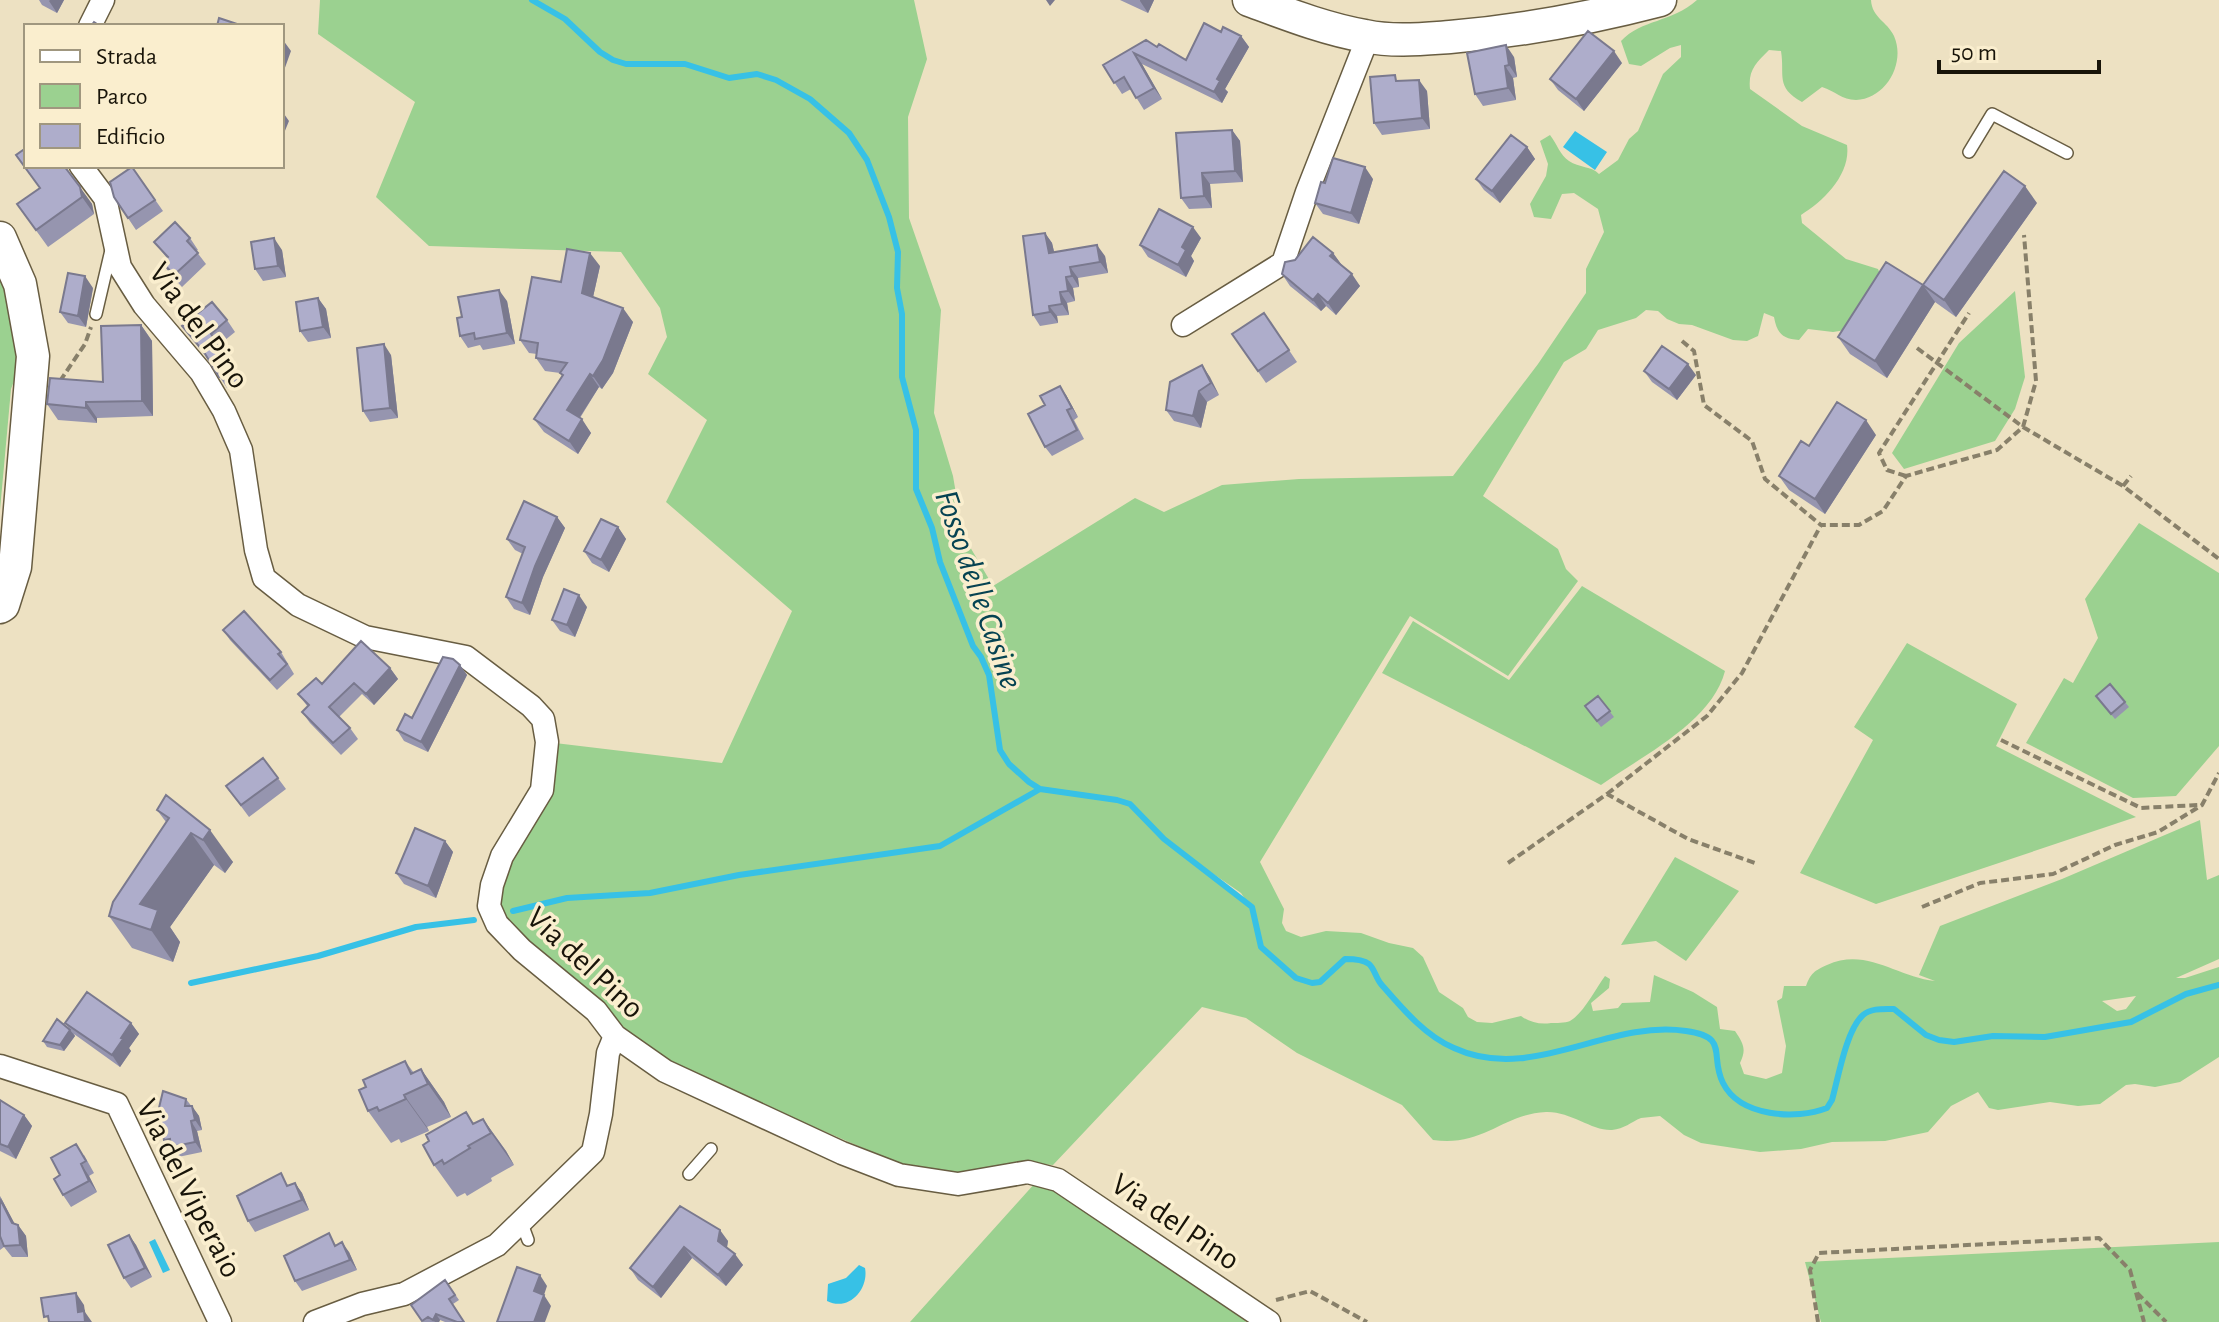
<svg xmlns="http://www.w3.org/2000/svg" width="2219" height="1322" font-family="'Alegreya Sans',sans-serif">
	<rect width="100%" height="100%" fill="#ede1c2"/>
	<path fill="#9bd190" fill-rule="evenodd" d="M320,0H914L927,59L908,117L909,218L941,310L934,413L953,476L963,535L993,586L1135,498L1164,512L1222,485L1299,479L1453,476L1538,364L1586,293V269L1604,232L1598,209L1574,193L1562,194L1551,219L1534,217L1530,204L1546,176L1548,164L1540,141L1550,135C1557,144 1560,155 1569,161C1579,168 1592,166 1599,174L1618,160L1629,139L1638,131L1663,74L1681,57V45L1670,48L1641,66L1629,64L1621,41C1642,19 1671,23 1697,0H1871C1872,18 1887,21 1894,36C1906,63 1886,99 1856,100C1842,100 1835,91 1822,87L1802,102C1775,87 1785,76 1781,51L1769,50C1756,63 1748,70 1750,89L1802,126L1847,145C1851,174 1824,201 1801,215L1802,223L1846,259L1878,269L1883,281L1846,330L1833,332L1808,329L1799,340C1782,339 1777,333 1774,317L1764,313L1758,336L1747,341L1733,340L1692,325L1679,324L1667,319L1658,311L1646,310L1636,318L1598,330L1586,349L1564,362L1483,496L1558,549L1566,569L1578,581L1508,676L1410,616L1260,862L1284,909L1282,923L1286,931L1301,937L1326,931L1361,933L1389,943L1413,948L1423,957L1439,992L1463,1008L1468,1017L1477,1022L1492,1023L1521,1016C1529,1022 1540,1025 1551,1023C1556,1023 1565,1023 1570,1021C1583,1014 1596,988 1605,976L1610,979L1609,988L1591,1003L1593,1011L1618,1008L1622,1003L1650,1002L1654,975L1693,992L1717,1007L1720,1029L1735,1031C1743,1043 1747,1049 1740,1063L1744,1074L1766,1079L1782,1073L1786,1046L1777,1001L1782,998L1784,986H1806C1811,973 1814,971 1827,965C1867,947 1896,977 1935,981L1919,975L1940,926L2062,879L2200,820L2207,880L2219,875V959L2176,978H2185L2219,967V1057L2180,1082L2155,1087L2135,1084L2126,1085L2100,1104L2078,1106L2050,1102L1998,1110L1989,1108L1978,1092L1951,1106L1928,1132L1885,1141L1832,1142L1801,1149L1760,1152L1701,1143L1684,1135L1660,1116C1654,1117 1647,1117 1641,1118C1631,1122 1624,1129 1612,1130C1592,1131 1570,1111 1546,1112C1502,1114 1484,1147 1433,1140L1402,1105L1297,1053L1246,1018L1202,1007L1053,1165L1028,1163L947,1179L907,1167L659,1060L506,927C503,921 499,915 498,910C492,879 541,818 552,786C556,773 554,756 555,743L722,763L792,611L666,502L707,420L648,374L667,337L660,308L621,252L429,246L376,197L415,102L318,34ZM1183,853L1241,893L1249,905L1183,854ZM2136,996L2126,1009L2117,1011L2102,1001Z
		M0,265L22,360L11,389L0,510Z
		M2015,291L2025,377L2015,409L1995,441L1904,469L1892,453L1959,343Z
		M2139,523L2219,573V746L2176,796L2133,798L2026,743L2064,678L2073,683L2098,638L2085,599Z
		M1582,586L1725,671C1712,722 1642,756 1601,785L1382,673L1413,621L1509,680Z
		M1907,643L2017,704L1996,746L2136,817L1876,904L1800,873L1873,740L1854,727Z
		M1675,857L1739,891L1686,961L1656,941L1621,945Z
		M1036,1182L1050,1183L1241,1313L1246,1322H910Z
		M2219,1242V1322H1821L1805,1262Z"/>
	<path fill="#37c1e6" d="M1575,131L1607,152L1595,170L1563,147Z
		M155,1239L170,1270L163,1273L149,1242Z
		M859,1265L865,1268C869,1289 849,1312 827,1301L828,1284L846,1278Z"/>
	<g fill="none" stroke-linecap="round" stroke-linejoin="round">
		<path stroke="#37c1e6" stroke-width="6" d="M532,0L565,19L600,52L613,60L626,64H685L729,78L757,74L776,80L810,99L849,133L867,160L889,217L898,252L897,288L902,314V377L916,430V489L932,528L940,562L973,646L981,657L989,675L1000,750L1009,764L1029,782L1040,789L1117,800L1130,804L1164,839L1252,907L1261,947L1296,978L1312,983L1320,982L1345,959C1352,959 1363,959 1369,964C1374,968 1376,978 1381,984C1401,1007 1425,1036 1454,1048C1532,1084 1607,1019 1686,1031C1730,1037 1709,1055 1723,1083C1740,1117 1796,1120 1827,1108L1832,1100C1838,1079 1846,1030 1863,1015C1871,1008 1883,1009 1894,1009L1926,1035L1939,1040L1954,1042L1993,1036L2045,1037L2131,1022L2186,994L2219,985
			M513,911L567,898L650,893L739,875L940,846L1040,789
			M191,983L318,956L416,927L474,920"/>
		<defs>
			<path id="lane" d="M1969,152L1992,114L2067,153
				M96,314L111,250
				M689,1174L711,1149
				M521,1221L528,1240"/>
			<path id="street" d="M90,26L103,0
				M81,166L105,198L120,267L144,305L201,372L224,411L241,450L256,550L264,578L298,605L365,637L466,657L531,706L543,719L547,742L542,790L502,856L492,885L489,906L497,924L522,950L596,1011L615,1036L665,1071L842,1153L899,1175L958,1184L1028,1172L1058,1180L1269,1322
				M1183,325L1283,263L1307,192L1368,37
				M0,1066L117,1104L220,1322
				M315,1322L362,1304L404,1294L497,1245L593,1152L601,1114L608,1053L615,1036"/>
			<path id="secondary" d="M1249,0C1287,14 1325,29 1365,36C1393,42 1422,39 1450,37C1521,31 1591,18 1660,0
				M0,238L20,284L33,356L15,567L3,605L0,607"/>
		</defs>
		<use href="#lane" stroke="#685d42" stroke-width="14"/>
		<use href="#street" stroke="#685d42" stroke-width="25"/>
		<use href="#secondary" stroke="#685d42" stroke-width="35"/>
		<path stroke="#88806a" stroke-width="4" stroke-dasharray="8 4" stroke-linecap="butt" d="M1682,341L1694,351L1704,405L1752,441L1765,479L1821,525H1859L1883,511L1906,476L1997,450L2023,427L2036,381L2024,235
			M1917,348L2023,427L2123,486L2219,559
			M60,381L85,344L91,327
			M1906,476L1887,470L1879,453L1969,313
			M2123,486L2131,476
			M2001,740L2141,808L2199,805
			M1607,794L1707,716L1742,673L1821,525
			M1508,863L1607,794L1688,839L1755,863
			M1922,907L1980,883L2053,874L2115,845L2158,832L2202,805L2219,773
			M2137,1293L2166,1322
			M1276,1300L1310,1291L1367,1322
			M1818,1322L1810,1270L1819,1253L2099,1238L2130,1270L2144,1322"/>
		<use href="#lane" stroke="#fff" stroke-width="11"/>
		<use href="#street" stroke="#fff" stroke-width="22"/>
		<use href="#secondary" stroke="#fff" stroke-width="32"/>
	</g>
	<path fill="#9695af" d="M39,0H64L57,13L42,5Z
		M1120,0H1154L1148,13Z
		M1221,32L1241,36L1249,47L1225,89L1228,92L1222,103L1142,64L1162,99L1144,110L1131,89L1122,94L1103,65L1157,47L1186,60Z
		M1514,57L1517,77L1513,78L1516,100L1483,106L1475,94Z
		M1622,63L1584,111L1558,90L1550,79Z
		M1399,81L1427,91L1430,129L1382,135L1374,123Z
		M1232,130L1240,141L1243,182L1210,184L1212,208L1189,209L1181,198Z
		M1527,147L1535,159L1500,203L1484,190L1476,179Z
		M132,167L163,211L136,230L114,197Z
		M69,173L92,204L94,214L48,247L17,204Z
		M1373,179L1359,224L1323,214L1315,203L1325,183Z
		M2037,203L1956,317L1935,302L1887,378L1850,354L1838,337L1923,285Z
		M1045,233L1052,243L1054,252L1105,256L1108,273L1078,278L1079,287L1073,288L1075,301L1067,303L1069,315L1057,316L1058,323L1040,326L1033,315Z
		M190,238L198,250L196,251L206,264L182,287L170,274L162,262L167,258L154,242Z
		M1201,238L1191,256L1194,261L1186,277L1148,257L1140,245Z
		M282,250L286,277L263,281L255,269Z
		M1333,253L1341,264L1360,286L1336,315L1326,306L1321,311L1290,286L1282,274Z
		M600,266L593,297L633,322L613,373L602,389L599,387L580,418L591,433L578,454L544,432L534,419L562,376L560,373L545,371L536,358L537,354L529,353L520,340L561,282Z
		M93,288L86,327L68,323L60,312Z
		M318,298L326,309L331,338L308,342L300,331Z
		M507,301L515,344L483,350L480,345L468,348L460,336L462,317Z
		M1264,313L1297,362L1266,383L1232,334Z
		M227,320L235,332L219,345L242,377L227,388L208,359L182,326Z
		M141,325L152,341L153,416L97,418V423L58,420L47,404L103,382Z
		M391,355L398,418L370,422L363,411Z
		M1202,365L1219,395L1207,402L1201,428L1174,421L1166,410Z
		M1644,371L1696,375L1677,400L1652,382Z
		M1066,395L1078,417L1074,420L1084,439L1052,456L1045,447Z
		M1876,435L1825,514L1789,490L1779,476L1809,446Z
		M557,517L565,528L543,577L530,615L514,609L506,597L523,554L515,550L507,539Z
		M618,527L626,539L609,572L592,563L584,551Z
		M587,607L575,637L560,631L552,620Z
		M223,630L281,652L294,674L277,690L230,640Z
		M460,665L467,675L428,752L404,741L397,730L412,718Z
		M390,668L398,679L374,705L362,694L339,717L350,728L358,739L341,755L310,723L302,712L308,707L298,694L322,684Z
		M1598,696L1614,717L1601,727L1585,706Z
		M2096,696L2125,702L2129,707L2115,719Z
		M263,758L286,789L249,817L226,786Z
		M166,795L233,862L225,873L214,865L170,927L180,942L173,962L132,948L109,916L166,822L157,810Z
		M445,841L453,852L436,898L404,884L396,873Z
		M65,1023H131L139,1034L129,1048L131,1051L120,1067L74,1034L75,1036L64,1051L47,1047L43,1041L70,1030Z
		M405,1061L414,1073L421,1069L444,1102L451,1117L427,1127L429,1131L401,1143L399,1139L391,1143L368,1111L366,1087Z
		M186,1099L199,1116L202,1130L197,1131L202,1152L178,1157L164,1140Z
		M0,1100L24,1115L32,1126L16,1159L0,1151Z
		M466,1112L474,1124L483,1119L506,1151L514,1165L491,1178L492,1181L467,1196L465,1193L457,1197L434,1165L429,1141Z
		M84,1155L94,1173L89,1176L97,1192L71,1207L63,1195L60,1175Z
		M295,1183L302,1193L309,1210L255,1232L248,1221L289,1185Z
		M0,1196L14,1223L18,1225L26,1236L28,1257H12L4,1247L0,1250Z
		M680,1206L728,1241L727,1248L743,1265L726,1286L692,1258L661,1298L638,1280L630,1268Z
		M129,1235L136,1245L152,1277L131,1288L124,1278Z
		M337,1245L349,1252L357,1270L302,1291L295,1281Z
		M445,1280L459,1300L453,1304L464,1322H445L440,1320L439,1322H423L411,1305Z"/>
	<path fill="#7a798e" d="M50,0H64L57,13L49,1Z
		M1046,0H1055L1050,6Z
		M1140,0H1154L1148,13L1140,1Z
		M1241,36L1249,47L1225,89L1228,92L1222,103L1214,92L1217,79Z
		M283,40L291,51L282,76V43Z
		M1506,45L1514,57L1517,77L1509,65Z
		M1614,51L1622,63L1584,111L1576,99Z
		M1134,53L1142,64L1162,99L1154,88Z
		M1505,66L1513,78L1516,100L1508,88Z
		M1419,80L1427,91L1430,129L1422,118Z
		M282,111L289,121L282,138Z
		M1232,130L1240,141L1243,182L1235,171Z
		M1527,147L1535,159L1500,203L1492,191Z
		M1365,167L1373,179L1359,224L1351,213Z
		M1202,173L1210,184L1212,208L1204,196Z
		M2025,186L2037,203L1956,317L1944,300Z
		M80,187L92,204L94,214L82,197Z
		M1193,227L1201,238L1191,256L1194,261L1186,277L1178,265L1182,247Z
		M1045,233L1052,243L1057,264L1049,253Z
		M274,238L282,250L286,277L278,266Z
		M1097,245L1105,256L1108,273L1100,262Z
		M590,253L600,266L591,306L582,293Z
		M1333,253L1341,264L1330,256Z
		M1070,267L1078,278L1079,287L1072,276Z
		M1352,274L1360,286L1336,315L1328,303Z
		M85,276L93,288L86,327L78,316Z
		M1066,277L1073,288L1075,301L1068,291Z
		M1923,285L1935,302L1887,378L1875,361Z
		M499,290L507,301L515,344L507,333Z
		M1060,292L1067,303L1069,315L1062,304Z
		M1318,294L1326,306L1321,311L1313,300Z
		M318,298L326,309L331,338L323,327Z
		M1049,306L1057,316L1058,323L1050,312Z
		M623,308L633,322L613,373L602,389L593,376Z
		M141,325L152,341L153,416L142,401Z
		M384,344L391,355L398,418L390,408Z
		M1688,364L1696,375L1677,400L1669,389Z
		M1202,365L1210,377L1219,395L1211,383Z
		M590,374L599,387L576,423L567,410Z
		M1060,386L1066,395L1078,417L1072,408Z
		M1199,391L1207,402L1201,428L1193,416Z
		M86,402L97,418V423L86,408Z
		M582,419L591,433L578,454L569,441Z
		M1866,420L1876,435L1825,514L1815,499Z
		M557,517L565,528L543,577L530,615L522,603L535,566Z
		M618,527L626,539L609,572L601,560Z
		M579,595L587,607L575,637L567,625Z
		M460,665L467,675L428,752L421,742Z
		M390,668L398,679L374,705L366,694Z
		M210,830L233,862L225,873L203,840Z
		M191,833L214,865L170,927L180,942L173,962L151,930L140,904Z
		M445,841L453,852L436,898L428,886Z
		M131,1023L139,1034L129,1048L131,1051L120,1067L112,1055L121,1038Z
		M70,1030L75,1036L64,1051L60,1045Z
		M421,1069L444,1102L451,1117L428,1084Z
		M404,1095L427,1127L429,1131L406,1099Z
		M192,1106L199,1116L202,1130L195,1120Z
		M24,1115L32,1126L16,1159L8,1147Z
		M483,1119L506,1151L514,1165L491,1133Z
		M191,1121L197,1131L202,1152L195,1142Z
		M81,1164L89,1176L97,1192L89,1181Z
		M295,1183L302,1193L309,1210L302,1200Z
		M0,1196L19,1232L18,1225L26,1236L28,1257L20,1245Z
		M720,1230L728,1241L726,1252L718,1241Z
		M129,1235L136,1245L152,1277L145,1268Z
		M342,1242L349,1252L357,1270L350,1260Z
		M684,1247L692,1258L661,1298L653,1287Z
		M735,1254L743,1265L726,1286L718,1275Z
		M540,1275L547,1286L544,1295L551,1306L545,1322H534V1291Z
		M76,1293L84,1305L85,1312L92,1322H85L78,1312Z
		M436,1314L440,1320L439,1322H435L433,1320Z"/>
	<path fill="#aeadcb" stroke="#7a798e" stroke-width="2" d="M219,18L243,26H217Z
		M94,22L100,26H91Z
		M1204,23L1221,32L1223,27L1241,36L1217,79L1220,81L1214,92L1134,53L1154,88L1136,98L1124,77L1114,83L1103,65L1146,40L1157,47L1159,44L1186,60Z
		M1588,31L1614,51L1576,99L1550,79Z
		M1506,45L1509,65L1505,66L1508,88L1475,94L1467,53Z
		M1395,75L1396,81L1419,80L1422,118L1374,123L1370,77Z
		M1232,130L1235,171L1202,173L1204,196L1181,198L1176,133Z
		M1511,135L1527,147L1492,191L1476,179Z
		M26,148V166H64L80,187L82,197L36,230L17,204L40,188L16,155Z
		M1333,158L1365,167L1351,213L1315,203L1321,182L1325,183Z
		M132,167L155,200L128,218L114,197L110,182Z
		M2004,171L2025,186L1944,300L1923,285Z
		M1159,209L1193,227L1182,247L1186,250L1178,265L1140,245Z
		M175,222L190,238L187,241L198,253L174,275L162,262L168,257L154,242Z
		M1045,233L1049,253L1097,245L1100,262L1070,267L1072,276L1066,277L1068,291L1060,292L1062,304L1049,306L1050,312L1033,315L1023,236Z
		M1313,237L1333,253L1330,256L1352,274L1328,303L1318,294L1313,300L1282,274L1285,262L1295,260Z
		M274,238L278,266L255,269L251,242Z
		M567,249L590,253L582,293L623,308L603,360L593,376L590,374L567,410L582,419L569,441L534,419L563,375L560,373L567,363L536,358L538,343L520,340L532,277L561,282Z
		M1886,262L1923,285L1875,361L1838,337Z
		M68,273L85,276L78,316L60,312Z
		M499,290L507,333L475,339L474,333L460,336L457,318L462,317L458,297Z
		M318,298L323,327L300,331L296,302Z
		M212,302L227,320L211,334L234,366L219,377L204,352L182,326Z
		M1264,313L1289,350L1258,371L1232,334Z
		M141,325L142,401L86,402V408L47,404L50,378L103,382L101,326Z
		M384,344L390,408L363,411L357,348Z
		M1662,346L1688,364L1669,389L1644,371Z
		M1202,365L1211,383L1199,391L1193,416L1166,410L1170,382Z
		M1060,386L1072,408L1067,410L1077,430L1045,447L1028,414L1045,405L1040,396Z
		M1837,402L1866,420L1815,499L1779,476L1801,441L1809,446Z
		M524,501L557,517L535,566L522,603L506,597L525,547L507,539Z
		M601,519L618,527L601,560L584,551Z
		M564,589L579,595L567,625L552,620Z
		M244,611L281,652L278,654L287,664L270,680L223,630Z
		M361,641L390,668L366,694L354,683L329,707L350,728L333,743L302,712L309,705L298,694L316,678L322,684Z
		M443,657L453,659L460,665L421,742L397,730L405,714L412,718Z
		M2110,684L2125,702L2111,714L2096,696Z
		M1598,696L1610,711L1597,721L1585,706Z
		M263,758L278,778L241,805L226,786Z
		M166,795L210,830L203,840L191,833L140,904L158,910L151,930L109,916L113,902L169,818L157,810Z
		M415,828L445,841L428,886L396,873Z
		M87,992L131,1023L121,1038L123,1039L112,1055L65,1023Z
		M57,1019L70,1030L60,1045L43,1041Z
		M405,1061L411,1074L421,1069L428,1084L404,1095L406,1099L379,1111L377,1107L368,1111L359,1090L366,1087L363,1080Z
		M163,1091L186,1099L185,1106H192L195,1120L191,1121L195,1142L171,1147L170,1139L164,1140L158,1112Z
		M0,1100L24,1115L8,1147L0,1144Z
		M466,1112L473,1124L483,1119L491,1133L468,1146L470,1148L444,1164L442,1160L434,1165L423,1145L429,1141L426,1135Z
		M76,1144L86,1161L81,1164L89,1181L63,1195L54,1179L60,1175L51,1158Z
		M281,1173L287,1186L295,1183L302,1200L248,1221L237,1196Z
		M0,1199L12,1223L18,1225L20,1245L4,1246L0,1236Z
		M680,1206L720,1230L718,1241L735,1254L718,1275L684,1247L653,1287L630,1268Z
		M329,1233L335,1246L342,1242L350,1260L295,1281L284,1256Z
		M129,1235L145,1268L124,1278L108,1245Z
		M517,1267L540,1275L534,1291L544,1295L534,1322H497Z
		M445,1280L455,1295L449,1299L464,1322H457L436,1314L433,1320L428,1317L422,1321L411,1305Z
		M76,1293L78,1312L84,1311L85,1322H49L48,1316L44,1317L41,1298Z"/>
	<g text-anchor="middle" stroke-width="7" stroke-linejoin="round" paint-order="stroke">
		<g font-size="32" fill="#181409" stroke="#faeece">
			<text transform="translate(200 325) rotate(54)" y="11">Via del Pino</text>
			<text transform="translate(586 962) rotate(43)" y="11">Via del Pino</text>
			<text transform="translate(190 1188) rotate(63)" y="11">Via del Viperaio</text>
			<text transform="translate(1176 1221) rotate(34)" y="11">Via del Pino</text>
		</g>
		<g font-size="34" font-style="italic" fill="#064352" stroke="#faeece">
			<text transform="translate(980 589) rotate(71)" y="12">Fosso delle Casine</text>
		</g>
	</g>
	<rect x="24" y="24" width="260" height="144" fill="#faeece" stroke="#a0977f" stroke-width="2"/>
	<rect x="40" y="50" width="40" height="12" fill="#ffffff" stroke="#a0977f" stroke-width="2"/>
	<text x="96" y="64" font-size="24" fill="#181409">Strada</text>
	<rect x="40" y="84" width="40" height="24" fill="#9bd190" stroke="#a0977f" stroke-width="2"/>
	<text x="96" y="104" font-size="24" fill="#181409">Parco</text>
	<rect x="40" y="124" width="40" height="24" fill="#aeadcb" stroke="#a0977f" stroke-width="2"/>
	<text x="96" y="144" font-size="24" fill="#181409">Edificio</text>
	<path d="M1939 60v12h160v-12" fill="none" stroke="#181409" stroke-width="4"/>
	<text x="1951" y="60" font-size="24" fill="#181409" stroke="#faeece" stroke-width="6" paint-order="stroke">50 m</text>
</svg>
